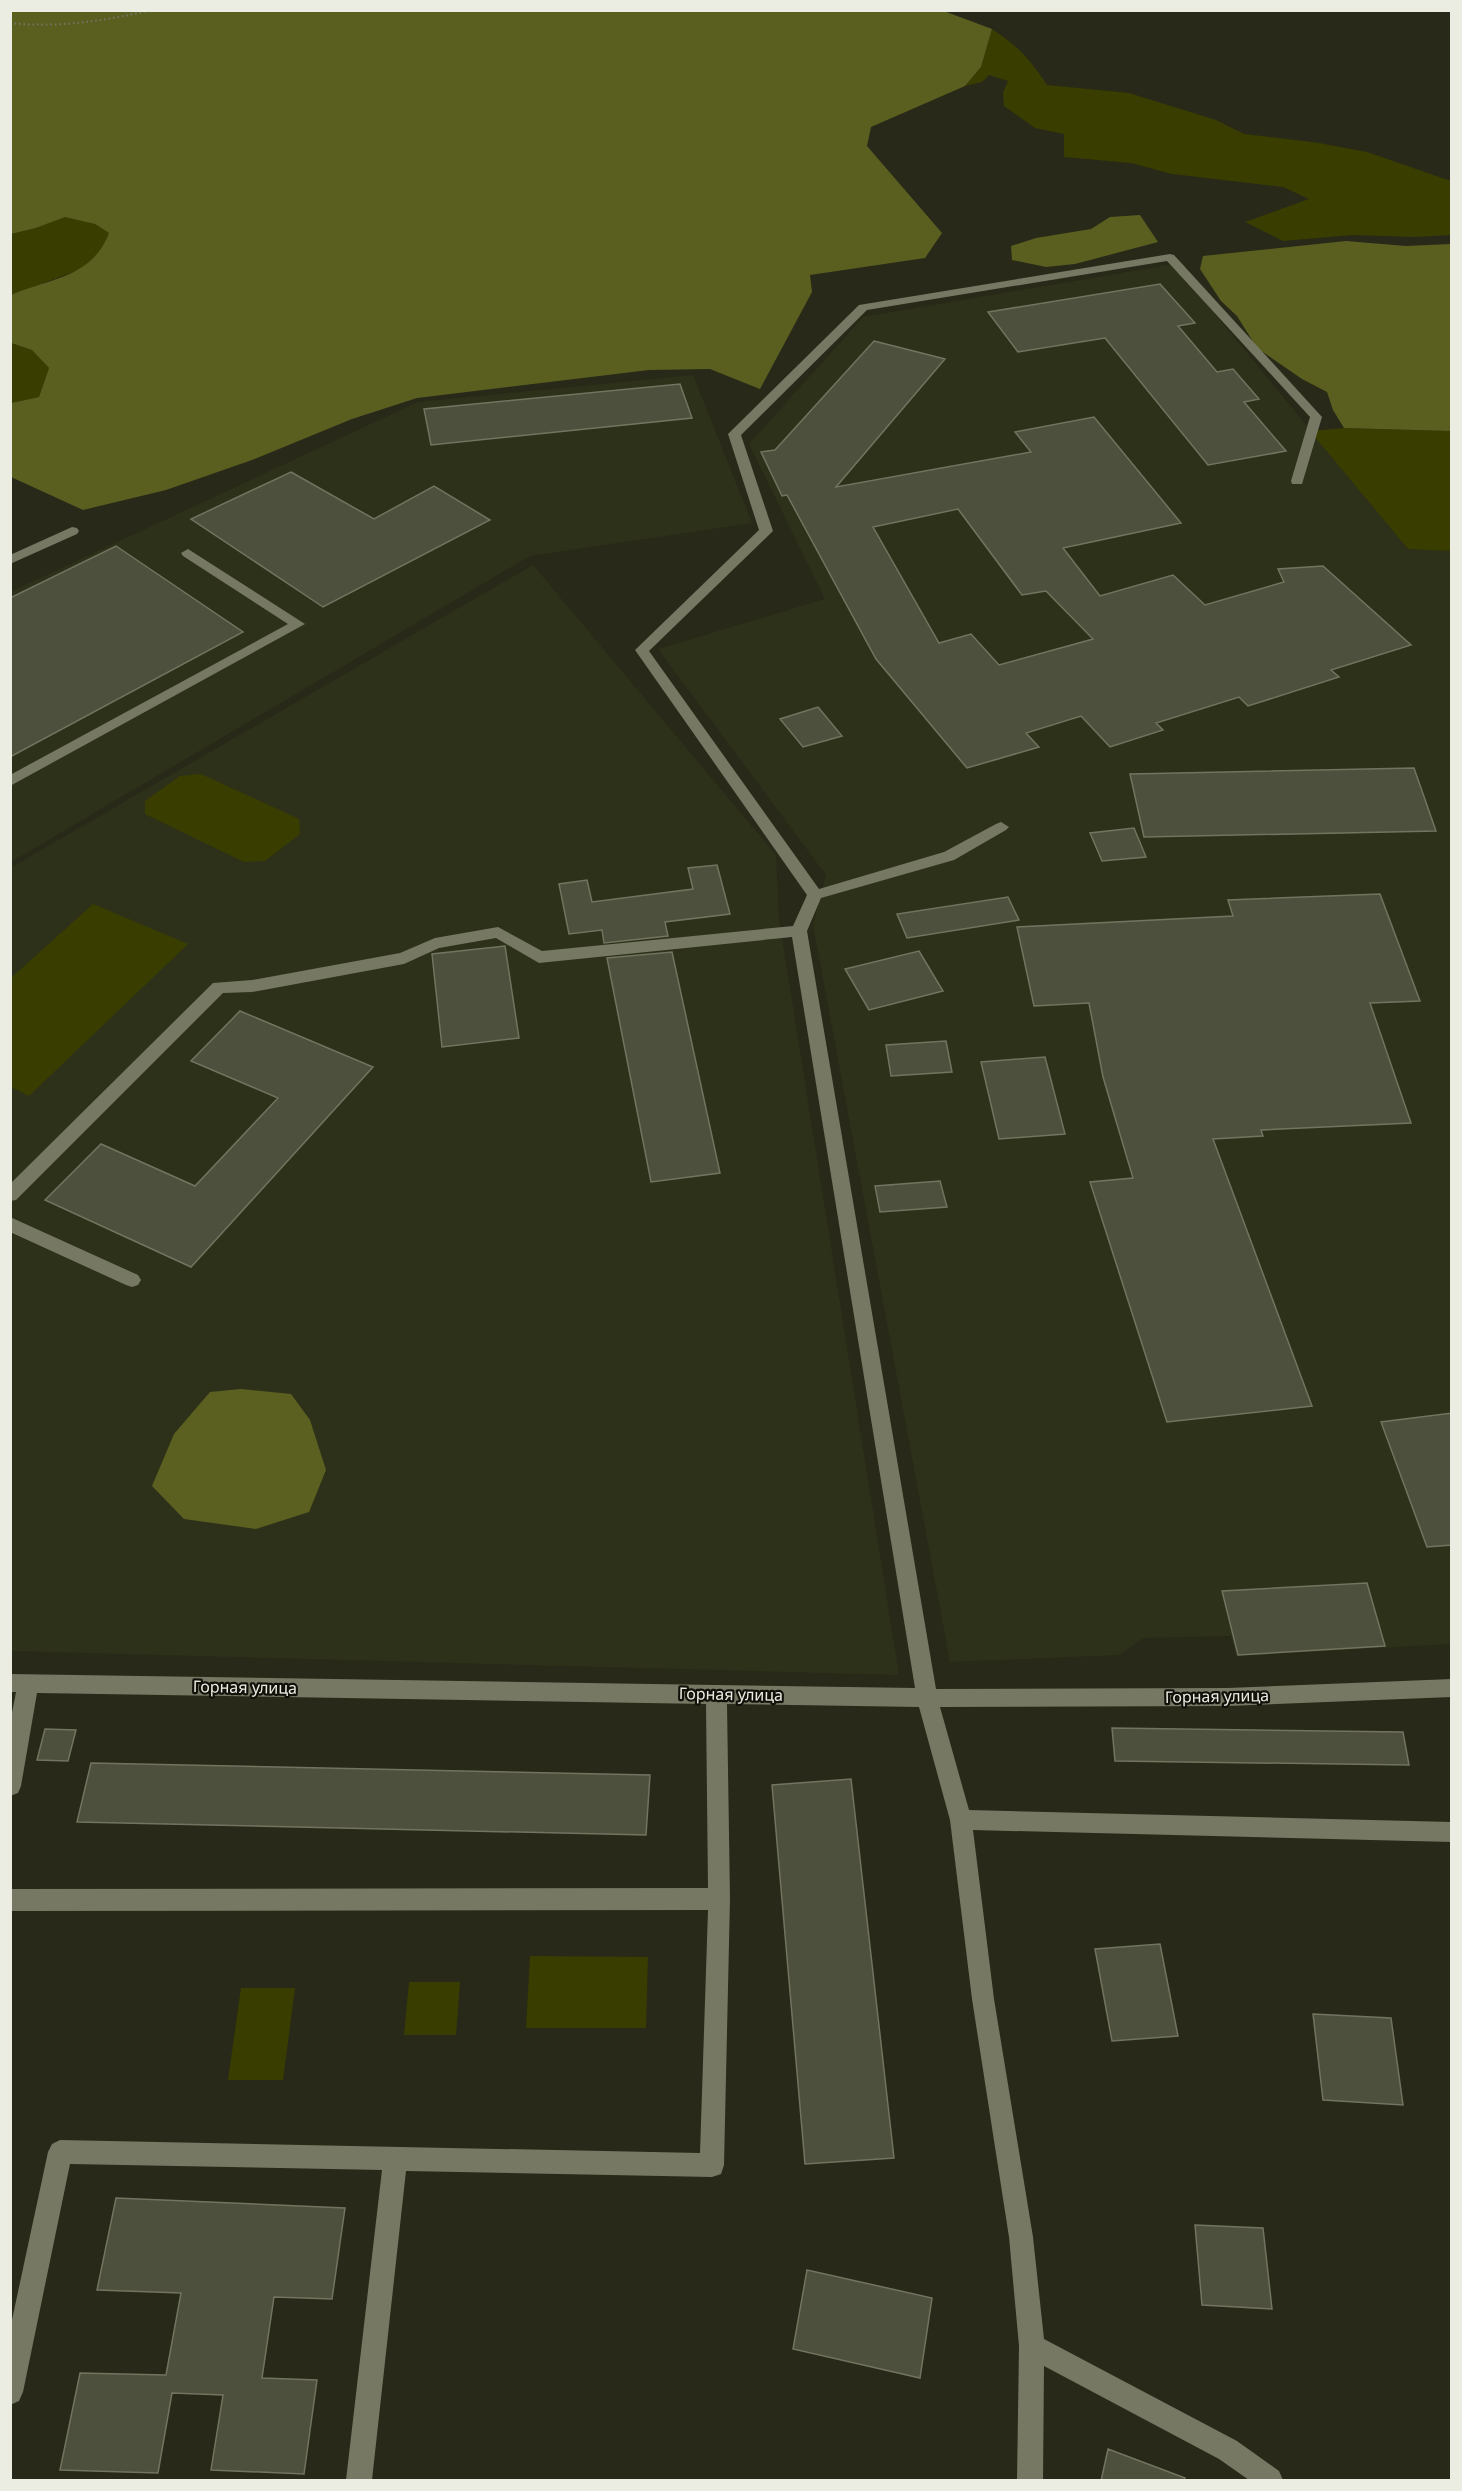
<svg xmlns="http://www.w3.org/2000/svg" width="1462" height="2491" font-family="'Noto Sans',sans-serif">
	<rect width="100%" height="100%" fill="#282918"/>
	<path fill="#2e3119" d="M1174,264L1408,549L1451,551V1644L1236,1656L1231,1636L1144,1638L1119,1655L950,1662L813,925L826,875L658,649L825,599L749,444L863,317Z
		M693,375L752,523L530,556L11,862L10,592L418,402Z
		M533,565L776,855L779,919L899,1675L11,1651L10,868Z"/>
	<path fill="#3a3d00" d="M992,29C1019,47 1029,58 1047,85L1129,93L1216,120L1244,134L1319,143L1367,152L1451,181V235L1414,237L1353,235L1283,241L1245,222L1309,199L1283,187L1172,174L1131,163L1064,157V134L1035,128L1004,106L1003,93L1008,81L989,75L982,82L965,86L981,67Z
		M65,216L95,224L109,233L102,250L82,269L11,295V234L36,228Z
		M10,343L32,350L49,368L39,397L11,403Z
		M1344,428L1451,431V551L1408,549L1310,431Z
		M201,774L299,819L300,834L265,861L244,862L145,814V801L180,776Z
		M93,904L188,944L29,1096L11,1087V978Z
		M530,1956L648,1957L646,2028H526Z
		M409,1982H460L456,2035H404Z
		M241,1988H295L283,2080H228Z"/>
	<path fill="#5a5f20" d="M941,10L992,29L981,67L965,86L871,127L867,146L942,233L925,258L810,275L812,292L760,389L710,369L649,370L417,398L352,419L252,460L166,490L83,510L11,477V403L39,397L49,368L32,350L11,343V295C50,278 92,278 109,233L95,224L65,217L36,228L11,234V11Z
		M1140,215L1158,242L1075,264L1046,267L1012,260L1011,246L1036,238L1091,229L1110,217Z
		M1346,241L1406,246L1451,244V431L1344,428L1333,410L1327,392L1302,379L1257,348L1237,316L1221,301L1200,269L1203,256Z"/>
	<path fill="#5b5f20" d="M241,1389L291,1394L310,1420L326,1470L309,1512L256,1529L184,1519L152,1486L174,1434L210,1392Z"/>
	<path fill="#4d503d" stroke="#727460" stroke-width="1.5" fill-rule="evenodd" d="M1160,284L1195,323L1178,326L1217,372L1233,369L1259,399L1244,402L1286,451L1208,465L1105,338L1018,352L988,312Z
		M874,341L945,359L836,487L1031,452L1015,432L1094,417L1181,523L1063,548L1100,596L1173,575L1205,605L1284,582L1278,569L1323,566L1411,645L1331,670L1339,677L1248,706L1239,697L1156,723L1163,730L1110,747L1081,716L1026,733L1039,747L967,768L876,659L787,495L782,496L761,452L775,450ZM958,509L1022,595L1046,591L1093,639L999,665L971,634L939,643L873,527Z
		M680,384L692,418L431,445L424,409Z
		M291,472L374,519L434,486L490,520L323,607L191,519Z
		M116,546L243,632L10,757V598Z
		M818,707L842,736L803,747L780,719Z
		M1414,768L1436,831L1144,837L1130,774Z
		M1134,828L1146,857L1102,861L1090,833Z
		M717,865L730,914L665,922L668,936L604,943L602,930L569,934L559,884L587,880L592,902L693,889L688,868Z
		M1380,894L1420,1001L1370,1003L1411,1123L1261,1130L1263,1136L1213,1139L1312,1406L1167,1422L1090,1182L1133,1178L1103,1077L1089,1003L1034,1006L1017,927L1233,916L1228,900Z
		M1008,897L1019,920L907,938L897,914Z
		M505,946L519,1038L442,1047L432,954Z
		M919,951L943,991L869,1010L845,969Z
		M672,952L720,1173L651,1182L607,958Z
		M240,1011L373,1067L191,1267L45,1200L101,1144L195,1186L278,1098L191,1061Z
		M946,1041L952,1072L891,1076L886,1045Z
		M1045,1057L1065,1134L999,1139L981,1062Z
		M940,1181L947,1207L880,1212L875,1186Z
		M1452,1413V1545L1427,1547L1381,1422Z
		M1367,1583L1385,1646L1238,1655L1222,1591Z
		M1112,1728L1403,1732L1409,1765L1115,1761Z
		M45,1729L76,1730L68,1761L37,1760Z
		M91,1763L650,1775L646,1835L77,1822Z
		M851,1779L894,2158L805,2164L772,1785Z
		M1160,1944L1178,2036L1112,2041L1095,1949Z
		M1313,2014L1391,2018L1403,2105L1323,2100Z
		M116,2198L345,2208L332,2299L274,2297L262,2378L317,2380L304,2474L211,2470L223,2395L172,2393L158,2473L60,2470L80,2373L166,2375L181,2293L97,2290Z
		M1195,2225L1263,2228L1272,2309L1202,2305Z
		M807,2270L932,2298L920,2378L793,2349Z
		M1108,2449L1185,2478L1184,2481H1101Z"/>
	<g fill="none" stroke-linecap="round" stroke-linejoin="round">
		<path stroke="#747566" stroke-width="2" stroke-dasharray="1.5 3" stroke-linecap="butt" d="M10,23C58,28 105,21 151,10"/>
		<path fill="#767864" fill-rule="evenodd" d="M1170,254L1174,255L1322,417L1302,484H1292L1291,481L1310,417L1167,261L867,310L741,435L773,531L649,651L819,889L944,852L996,824L1001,822L1009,827L1006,830L954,860L821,898L807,931L936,1689L1228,1688L1452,1679V1697L1228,1706L940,1707L969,1810L1452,1822V1842L973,1830L994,1999L1033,2237L1044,2339L1237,2441L1279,2471L1283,2480H1249L1219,2459L1044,2366L1043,2480H1017L1019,2346L1009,2237L972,1999L950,1820L919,1707L727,1704L730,1899L724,2165L721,2174L712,2177L406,2171L372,2480H346L382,2170L70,2164L23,2392L19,2401L10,2405V2329L48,2152L52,2144L60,2140L700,2153L708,1910L10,1911V1889L708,1888L706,1704L37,1693L21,1786L18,1793L10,1796V1723L16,1692H10V1674L915,1688L792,937L539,963L496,938L439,948L404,964L252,992L223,993L16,1200L10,1201V1184L213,983L252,980L400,953L435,938L498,927L542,951L793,926L807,895L635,650L759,530L728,434L859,305Z
			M72,527L77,528L79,531L77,534L10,564V555Z
			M188,549L305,624L10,786V775L288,624L183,556L181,553Z
			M10,1217L138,1275L141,1280L138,1285L132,1287L126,1285L10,1232Z"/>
	</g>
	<g text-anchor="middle" stroke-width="4.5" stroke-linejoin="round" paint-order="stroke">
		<g font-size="16" fill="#ecede2" stroke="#11110a">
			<text transform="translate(245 1687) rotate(1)" y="6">Горная улица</text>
			<text transform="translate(731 1694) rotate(1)" y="6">Горная улица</text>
			<text transform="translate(1217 1696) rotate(-1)" y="6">Горная улица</text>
		</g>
	</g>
	<rect width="1462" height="2491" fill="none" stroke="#ecede2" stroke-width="24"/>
</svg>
